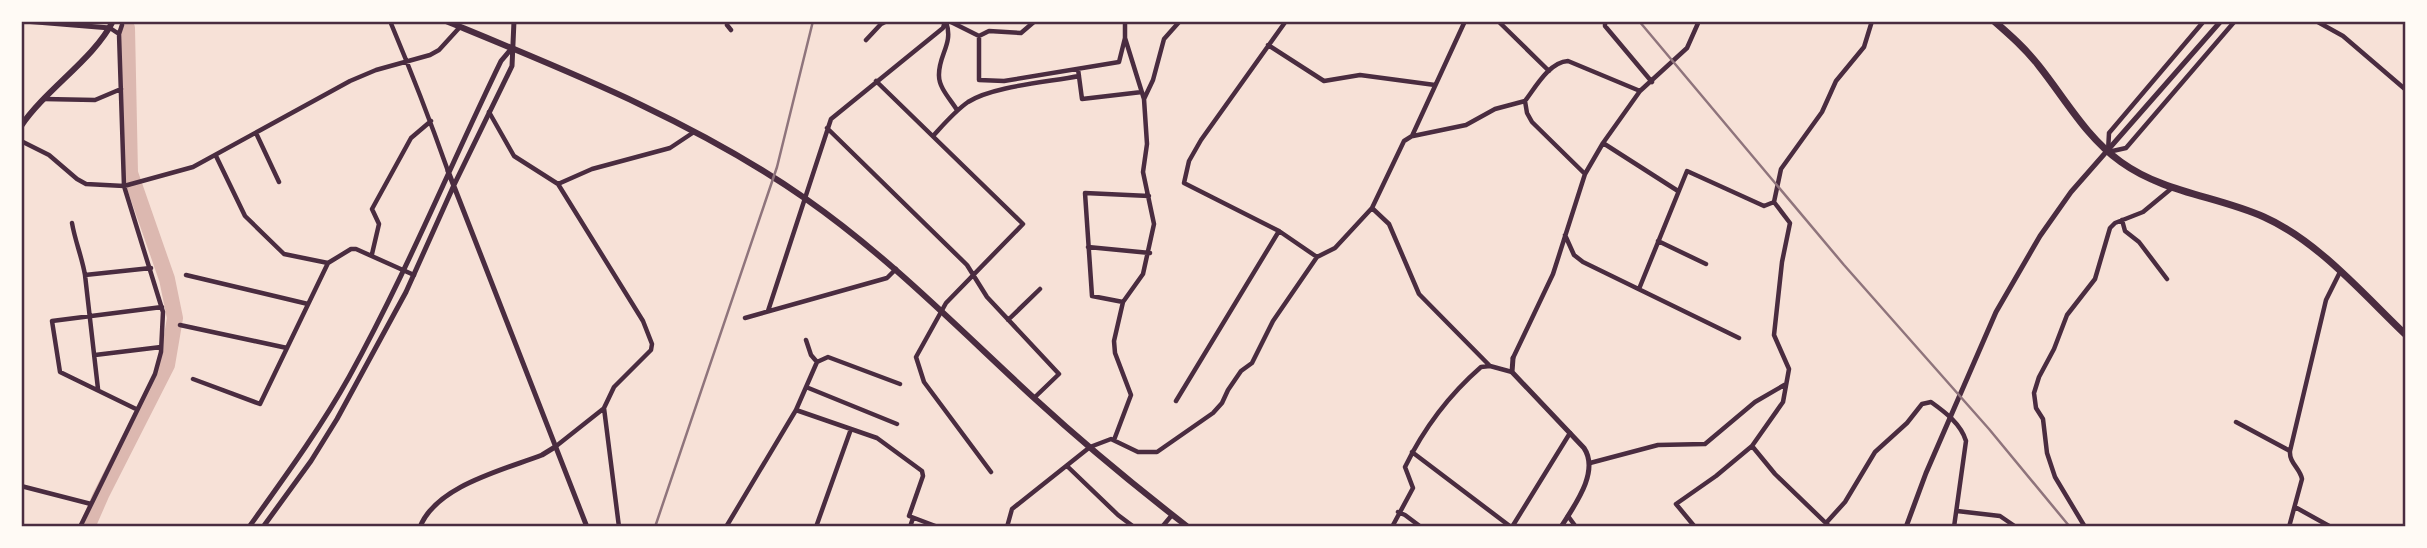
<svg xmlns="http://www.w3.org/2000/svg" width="2427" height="548" font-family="Commissioner,sans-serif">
	<rect width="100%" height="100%" fill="#f7e1d7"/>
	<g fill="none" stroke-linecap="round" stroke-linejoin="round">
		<path stroke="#dcb8b0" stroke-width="16" d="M87,527L101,495L167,365L175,318L167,279L130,173L127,28"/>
		<path stroke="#4a2c40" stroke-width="4.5" d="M390,21C411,71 430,120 448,171
			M949,21L979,36L989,31L1021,33L1035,21
			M1286,21L1201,140L1189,161L1184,183L1279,231L1317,257
			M1498,21L1549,71
			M1605,21V26L1652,82
			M2204,21L2109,133L2108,152L2126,148L2235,21
			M2316,21L2343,36L2406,90
			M946,22C954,44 938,55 939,76C939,88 951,100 957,110
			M727,25L731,30
			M119,34L122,25
			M979,36V80L1004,81L1119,62L1125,38V21
			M866,40L881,24L887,21
			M1268,45L1324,81L1360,75L1435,85
			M1078,69L1082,99L1142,92
			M876,81L1023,224L946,303L916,357L924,382L991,472
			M44,99L95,100L121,89
			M1144,99L1153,80L1164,39L1180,21
			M489,112L514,156L558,184L643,321L652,344L651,350L614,387L604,408L619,527
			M827,128L967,265L987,297L1059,374L1034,398
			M256,133L279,182
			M933,136C944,124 955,111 968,102C993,86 1049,82 1079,76
			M1413,136L1466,125L1495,109L1525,101
			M21,141L49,155L77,179L86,184L124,186L193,167L350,81L376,70L430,55L439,50L460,27
			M1603,143L1678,191
			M216,156L245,216L284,254L328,263
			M1585,174L1532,122L1527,113L1525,101C1535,88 1549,62 1568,61L1640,91
			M558,184L592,169L670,148L694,132
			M1372,208L1389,224L1419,294L1490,366
			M2122,220L2125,231L2139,242L2167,279
			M72,223C75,241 82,257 85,275L98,389
			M1565,235L1574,255L1583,262L1739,338
			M1658,241L1706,264
			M1088,247L1150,253
			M372,254L379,224L372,209L411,138L431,121
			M85,275L151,268
			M186,275L308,304
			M1639,289L1687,171L1764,206L1774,202
			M1123,302L1092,296L1085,193L1149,196
			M768,311L831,119L943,28L945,21
			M745,318L887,278L896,269
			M1008,320L1040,289
			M180,325L287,348
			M806,340L811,355L817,362
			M95,355L161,347
			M1513,358L1553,274L1585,174L1603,143L1640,91L1687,48L1699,21
			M193,379L260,404L328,263L351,249H356L414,275
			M806,387L897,424
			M1176,401L1279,231
			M136,409L60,372L52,321L162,307
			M796,410L817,362L828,357L900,384
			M2236,422L2290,451
			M1114,440L1131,395L1115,353L1114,341L1123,302L1143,274L1154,224L1143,172L1147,144L1144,99L1125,38
			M1752,446L1775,474L1830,527
			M555,447L603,409
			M1412,452L1511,527
			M1590,463L1658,445L1705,444L1755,402L1786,384
			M1067,466L1118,515L1134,527
			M21,486L91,504
			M2295,507L2331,527
			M1957,511L2000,516L2016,527
			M1398,512L1405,515L1421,527
			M1568,516L1576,527
			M1826,523L1845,502L1875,452L1907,423L1922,404L1931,402C1945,412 1961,424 1966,441L1954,527
			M21,526L23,527
			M80,527L155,374L161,352L163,312L124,186L119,34L110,28
			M726,527L796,410L877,438L922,471L923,476L909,516L938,527
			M816,527L851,429
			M910,527L913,518
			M1007,527L1012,509L1090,447L1111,439L1138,452H1157L1213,413L1222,403L1228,390L1241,371L1252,363L1273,321L1317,257L1335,248L1372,208L1404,141L1412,136L1465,21
			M1162,527L1172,515
			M1392,527L1413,488L1405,467C1423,430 1450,394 1481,367L1490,366L1512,372
			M1512,527L1570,433
			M1695,527L1676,504L1716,476L1752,446L1783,402L1789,369L1774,335L1782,262L1790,223L1774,202L1781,169L1822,112L1836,81L1864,47L1872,21
			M2085,527L2055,477L2047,453L2043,419L2036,408L2034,393L2039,377L2054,349L2067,315L2095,279L2110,228L2115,223L2143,212L2172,188
			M2289,527L2302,479C2300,468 2289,463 2290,451L2326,300L2340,272"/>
		<path stroke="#4a2c40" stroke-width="5" d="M24,21L110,28
			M448,171L587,527
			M1513,358L1512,372L1584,448C1600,472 1574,506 1561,527
			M249,527C284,478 320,429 349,377C406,274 450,166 501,61L512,48
			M263,527L311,461L337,419L406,292L454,185L512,66L514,21
			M420,527C436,486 503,470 542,455L555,447
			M1906,527L1926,473L1996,312L2040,236L2071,192L2221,21"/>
		<path stroke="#4a2c40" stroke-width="6" d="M21,126C46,89 94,59 113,21"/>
		<path stroke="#4a2c40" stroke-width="6" d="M446,21C570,72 696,122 806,199C889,257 959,329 1034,398C1083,443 1135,486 1188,527"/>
		<path stroke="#4a2c40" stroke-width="7" d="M1994,21C2010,35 2026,49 2039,66C2066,100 2086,137 2121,162C2164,193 2217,196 2264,217C2318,241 2363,294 2406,335"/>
		<path stroke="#8f747c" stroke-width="2.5" d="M1639,21L1844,265L1989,429L2070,527
			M655,527L777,167L813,21"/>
	</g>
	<rect width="2427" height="548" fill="none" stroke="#fffaf5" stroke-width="46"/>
	<rect x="23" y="23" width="2381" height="502" fill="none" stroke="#4a2c40" stroke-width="2.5"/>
</svg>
